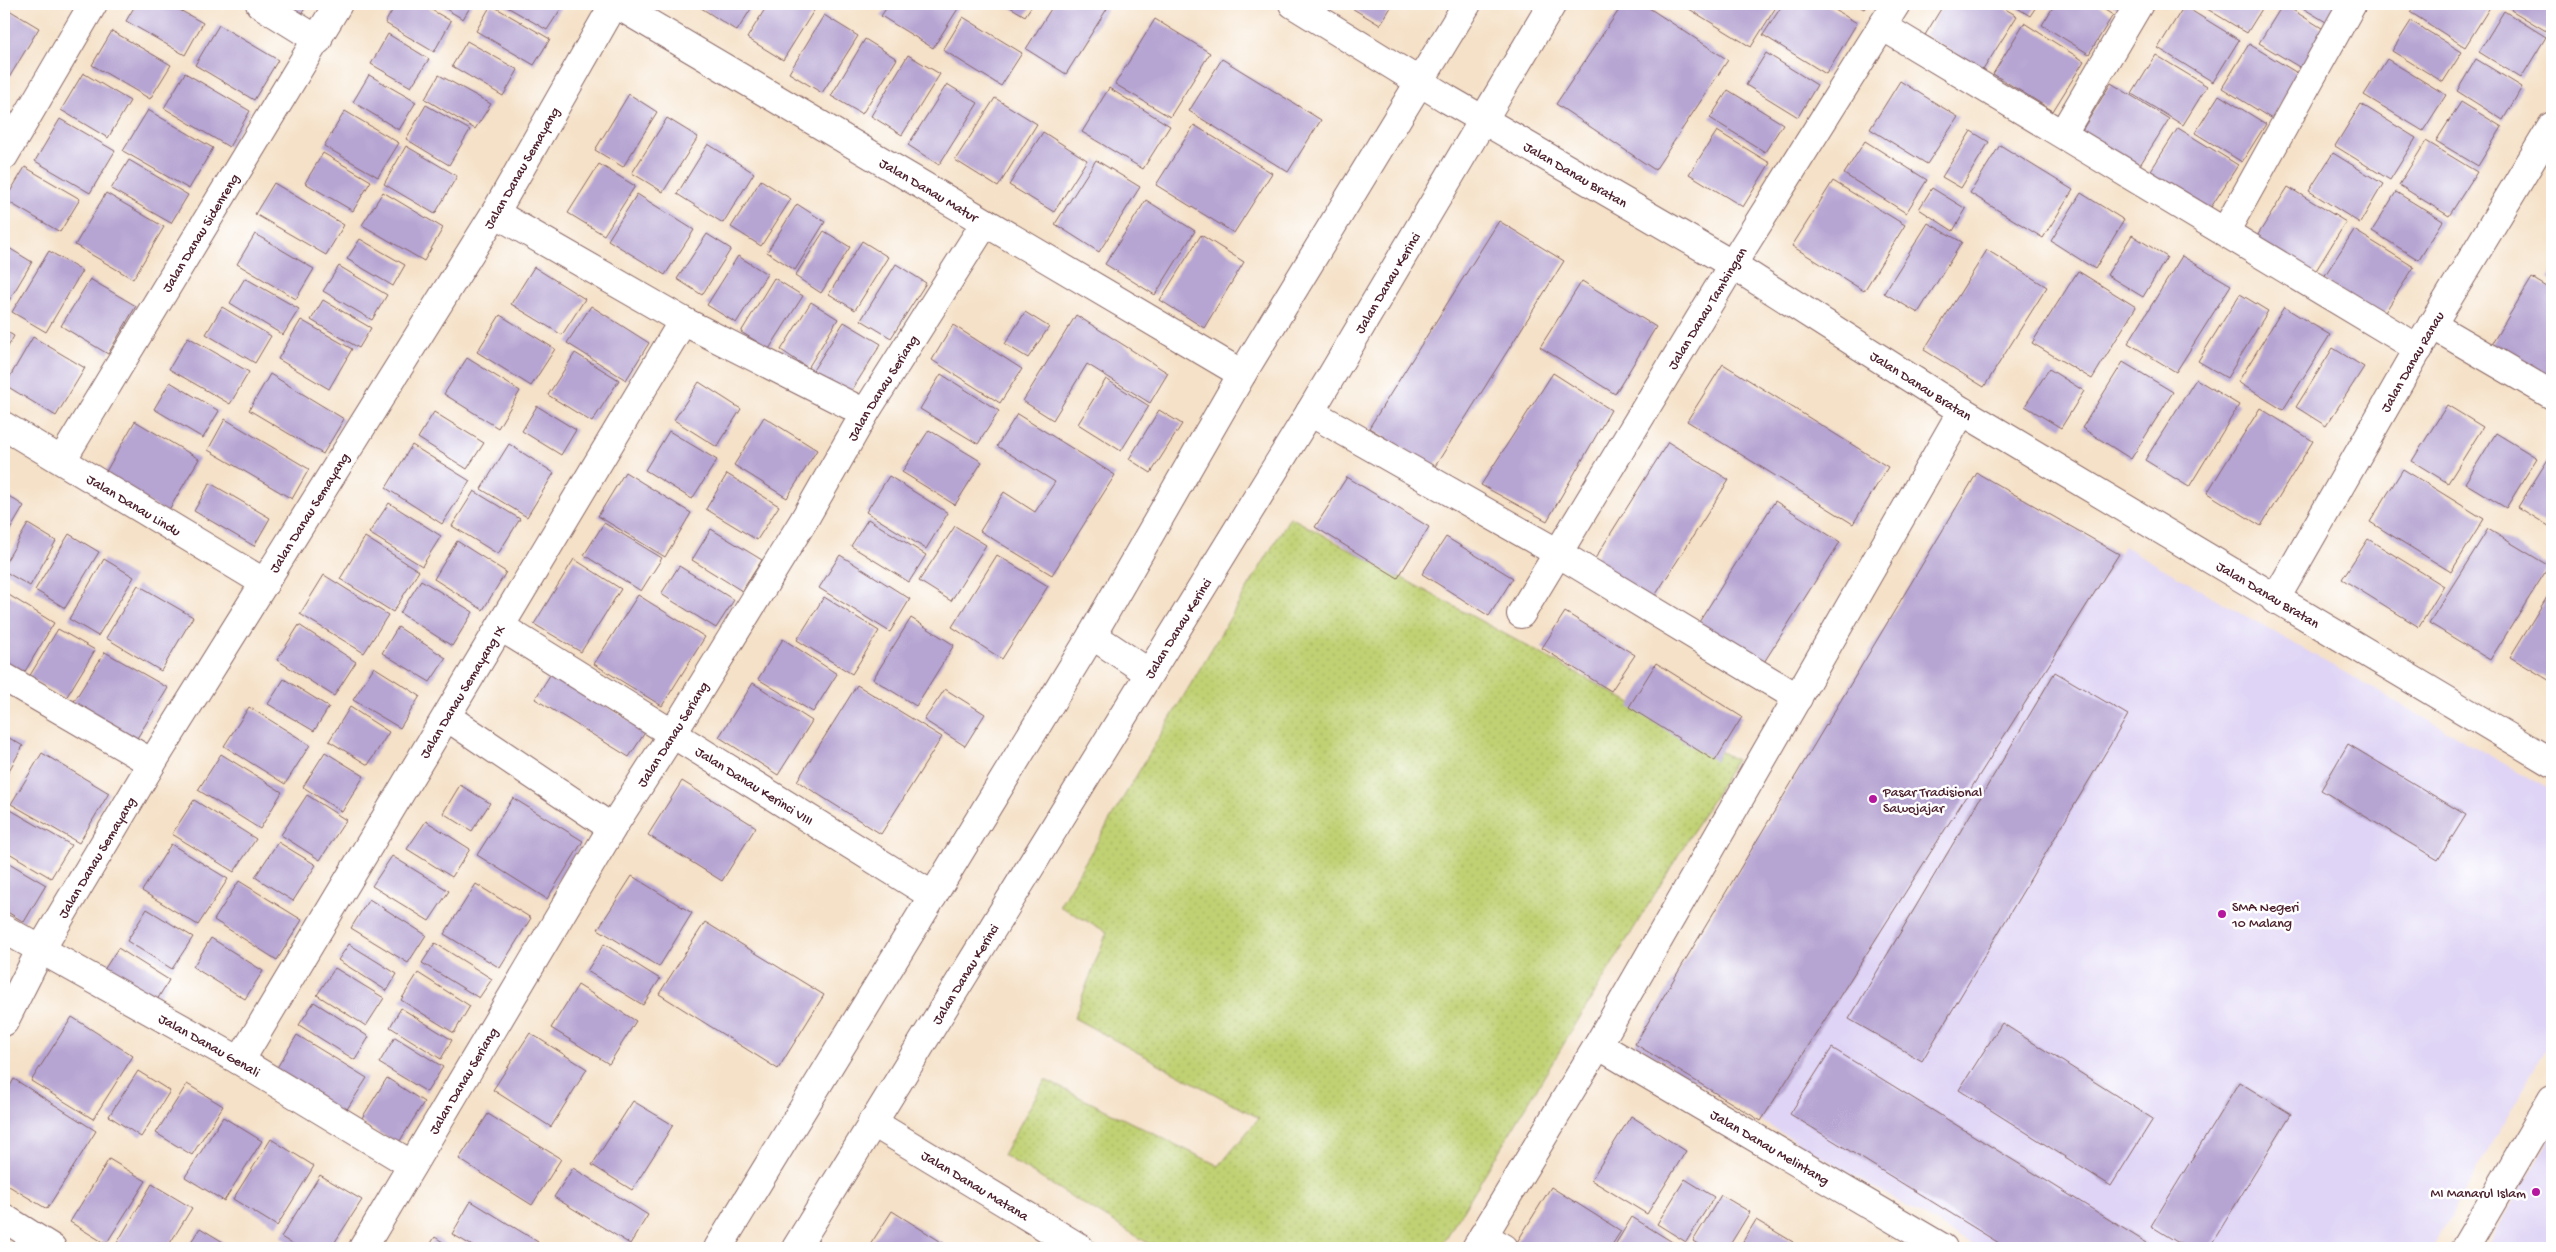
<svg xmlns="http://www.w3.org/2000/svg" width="2556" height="1252" font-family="'Gochi Hand',sans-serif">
	<defs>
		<pattern id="grass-dots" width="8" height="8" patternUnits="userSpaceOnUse" patternTransform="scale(1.25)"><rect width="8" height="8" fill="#c0d173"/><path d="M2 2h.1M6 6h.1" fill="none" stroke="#a6b364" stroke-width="1.8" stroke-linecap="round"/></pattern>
	</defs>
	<rect width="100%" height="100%" fill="#fff"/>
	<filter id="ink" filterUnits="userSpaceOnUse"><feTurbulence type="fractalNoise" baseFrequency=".02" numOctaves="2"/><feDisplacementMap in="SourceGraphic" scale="10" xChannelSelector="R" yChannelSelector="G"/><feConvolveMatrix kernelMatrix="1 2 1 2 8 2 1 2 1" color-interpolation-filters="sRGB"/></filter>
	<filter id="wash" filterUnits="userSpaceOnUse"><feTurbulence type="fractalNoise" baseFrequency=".0096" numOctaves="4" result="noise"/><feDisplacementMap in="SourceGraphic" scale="20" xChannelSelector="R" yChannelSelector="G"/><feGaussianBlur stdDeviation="1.12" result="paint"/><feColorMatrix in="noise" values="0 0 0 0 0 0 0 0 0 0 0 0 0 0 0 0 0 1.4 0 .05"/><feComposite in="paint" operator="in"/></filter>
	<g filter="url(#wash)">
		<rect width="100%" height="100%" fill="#f5e1c7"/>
		<path fill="#dfd4f5" d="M2124,546L2552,791V1037L2433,1248H1978L1761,1121Z
			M2552,1135V1248H2486Z"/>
		<path fill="url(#grass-dots)" stroke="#85784f" d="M1290,517L1736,760L1440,1248H1156L1003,1155L1045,1080L1219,1166L1259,1118L1074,1018L1107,932L1059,906Z"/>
		<g id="blocks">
			<path fill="#b6a4d2" d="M136,4H169L203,23L185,55L126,21Z
				M265,4H308L296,22Z
				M396,4H421L451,21L434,52L385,23Z
				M437,4H472L463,19Z
				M502,4H564L547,30Z
				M695,4H754L737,31Z
				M768,4H818L783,60L747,38Z
				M889,4H961L933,48L881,16Z
				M1005,4H1033L1025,16Z
				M1054,4H1110L1066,74L1026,49Z
				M1345,4H1393L1380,25Z
				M1623,4H1643L1728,60L1655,170L1556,104Z
				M1681,4H1778L1751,47Z
				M1783,4H1825L1857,23L1826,74L1763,35Z
				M1855,4H1868L1864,9Z
				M1944,4H1997L2017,16L1983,70L1925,35Z
				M2011,4H2038L2030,16Z
				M2055,4H2095L2113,15L2089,54L2042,25Z
				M2110,4H2123L2120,9Z
				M2199,4H2265L2247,33Z
				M2283,4L2325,30L2301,68L2259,43Z
				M2296,4H2337L2326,22Z
				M2416,4H2492L2465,47L2410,12Z
				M2514,4H2552L2551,34L2511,10Z
				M491,5L550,39L534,65L476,31Z
				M2184,6L2239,40L2213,82L2158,48Z
				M4,7L39,28L4,86Z
				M2504,11L2546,37L2521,78L2479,52Z
				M824,15L858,36L822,93L789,73Z
				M963,17L1022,53L1001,86L943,50Z
				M1155,19L1210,53L1170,117L1115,84Z
				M2411,21L2462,52L2443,82L2392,51Z
				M2024,23L2084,61L2053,111L1993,74Z
				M219,25L278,60L254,100L195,65Z
				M112,31L171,65L150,99L92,65Z
				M388,34L429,59L411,87L371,64Z
				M865,39L897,59L862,114L831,96Z
				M467,41L518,70L503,96L452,66Z
				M2249,44L2299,74L2272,119L2222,88Z
				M1766,53L1817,85L1798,117L1746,85Z
				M908,55L940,74L902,135L871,116Z
				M2156,55L2207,86L2183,125L2132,94Z
				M1222,59L1321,120L1288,172L1189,111Z
				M2387,59L2446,95L2423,131L2364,95Z
				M2476,59L2522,87L2503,120L2457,91Z
				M83,73L130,101L108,138L61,110Z
				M185,73L250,111L229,147L164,108Z
				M369,75L416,102L399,130L353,102Z
				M439,75L491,104L475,129L425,99Z
				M1900,81L1958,117L1927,164L1870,129Z
				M2111,83L2169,119L2135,173L2078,137Z
				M947,84L978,103L939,165L908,145Z
				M1109,88L1170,126L1143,169L1082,132Z
				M1728,90L1783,124L1765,152L1710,118Z
				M629,94L657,112L623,167L595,150Z
				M2219,95L2266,124L2242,162L2195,133Z
				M995,98L1037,124L998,187L955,160Z
				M2461,102L2502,127L2478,166L2436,141Z
				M2361,104L2416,138L2390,180L2335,146Z
				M426,105L470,130L449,165L406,139Z
				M148,110L213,148L189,189L123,151Z
				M345,111L399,143L378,177L324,146Z
				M667,118L698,137L663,192L632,173Z
				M60,119L115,151L90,193L35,161Z
				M1194,125L1272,173L1234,233L1156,185Z
				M2178,128L2238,165L2206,215L2146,178Z
				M1717,131L1770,163L1743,207L1689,174Z
				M1971,131L1989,142L1961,188L1942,177Z
				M1043,132L1087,160L1054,212L1009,185Z
				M1865,141L1927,180L1906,213L1844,174Z
				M2426,141L2477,172L2449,216L2399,185Z
				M708,144L754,173L723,223L677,194Z
				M2000,145L2073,190L2043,238L1970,193Z
				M406,146L457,176L435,214L384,184Z
				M323,153L371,181L353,211L305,183Z
				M2333,153L2383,184L2360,223L2309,191Z
				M129,160L188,195L171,223L111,189Z
				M1096,160L1140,187L1099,252L1055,224Z
				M599,164L635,186L604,235L568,213Z
				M25,167L80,199L60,232L5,200Z
				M761,180L791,199L761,246L731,227Z
				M1833,181L1905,225L1864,291L1792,246Z
				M274,183L344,225L326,255L255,214Z
				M2288,187L2346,222L2312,277L2254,241Z
				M1932,188L1966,209L1953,231L1919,209Z
				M383,192L443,228L424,261L362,225Z
				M2396,192L2443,221L2419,260L2372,231Z
				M106,193L164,227L133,279L75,245Z
				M2081,193L2124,220L2095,269L2051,241Z
				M637,194L694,230L665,275L608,240Z
				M1146,200L1195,231L1155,295L1105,264Z
				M797,204L825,222L795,270L767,252Z
				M1499,221L1564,261L1434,468L1369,428Z
				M1928,223L1962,242L1918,313L1884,293Z
				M2354,230L2414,267L2382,317L2322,280Z
				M824,231L850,247L821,293L795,276Z
				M255,234L314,269L296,299L237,264Z
				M707,234L731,249L702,295L677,279Z
				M1201,235L1244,262L1204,328L1160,300Z
				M2132,235L2167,257L2143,297L2107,275Z
				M360,239L405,265L393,286L347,259Z
				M862,241L888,257L855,310L829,294Z
				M4,245L32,262L4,309Z
				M1987,250L2047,287L1984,387L1924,350Z
				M49,251L82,271L46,332L12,312Z
				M738,256L767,274L736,323L707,305Z
				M2182,256L2231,285L2176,372L2128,343Z
				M896,264L926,283L891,338L861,320Z
				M339,266L387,295L372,320L323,291Z
				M534,267L585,299L562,335L511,304Z
				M2552,270V281L2547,278Z
				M2078,271L2136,307L2092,379L2032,343Z
				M245,278L299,309L283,335L230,303Z
				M774,278L803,296L769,349L741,332Z
				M2532,278L2552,290V390L2488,350Z
				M90,279L136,306L108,354L61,326Z
				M1582,281L1656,327L1615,394L1540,347Z
				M2240,294L2268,311L2227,378L2198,361Z
				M323,300L371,328L359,348L311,320Z
				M811,302L838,319L808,368L781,350Z
				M591,306L649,343L626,380L567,343Z
				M222,307L271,336L255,363L206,334Z
				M2284,307L2330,335L2283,410L2238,382Z
				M1025,312L1049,327L1028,358L1005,344Z
				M500,315L555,349L531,386L477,352Z
				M1076,315L1168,373L1150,403L1087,364L1053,420L1023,401Z
				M301,320L352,349L329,389L278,359Z
				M844,322L881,344L847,398L810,375Z
				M953,325L1022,369L1000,403L932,360Z
				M4,330L14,336L4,354Z
				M33,337L85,368L56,416L5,385Z
				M188,337L249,372L230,404L169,369Z
				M2333,348L2364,367L2326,426L2296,407Z
				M575,353L619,380L592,422L548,395Z
				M467,358L520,391L498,428L444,394Z
				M2123,362L2173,392L2131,459L2082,428Z
				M1723,364L1888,467L1853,524L1687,421Z
				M2049,369L2084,391L2061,428L2025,406Z
				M1553,373L1611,410L1547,521L1481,485Z
				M270,374L344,419L323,454L249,410Z
				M941,374L999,411L978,444L920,409Z
				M1106,379L1149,406L1121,451L1078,424Z
				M2196,379L2239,405L2189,487L2145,460Z
				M170,382L219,411L203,438L154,409Z
				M699,382L741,409L717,447L674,420Z
				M2447,405L2483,427L2448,483L2412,461Z
				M537,406L576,430L561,455L522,431Z
				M2260,408L2313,441L2261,526L2207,493Z
				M1159,410L1182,424L1151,473L1129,459Z
				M434,412L484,443L467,469L418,438Z
				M1017,414L1115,475L1052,575L980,531L1004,492L1035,512L1055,482L997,446Z
				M764,417L817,450L787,498L734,465Z
				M225,419L309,469L292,499L208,450Z
				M135,421L199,459L167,513L104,475Z
				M929,430L982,462L955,505L902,472Z
				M669,431L717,460L692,499L645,470Z
				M2496,433L2537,458L2506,508L2465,483Z
				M1668,442L1729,480L1651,602L1591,565Z
				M509,444L554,473L527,517L481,489Z
				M412,445L470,481L442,524L386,488Z
				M2552,453V528L2518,507Z
				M2403,469L2484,519L2451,572L2370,522Z
				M625,472L691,513L665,557L598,516Z
				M1977,473L2119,554L1761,1121L1635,1044Z
				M727,474L779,506L757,540L706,509Z
				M889,476L948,513L926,549L866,512Z
				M1347,477L1429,527L1398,578L1315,527Z
				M210,483L270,518L254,546L194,511Z
				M474,491L520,519L498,554L452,526Z
				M4,493L24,506L4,540Z
				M1775,501L1840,542L1761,667L1696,627Z
				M389,503L441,536L422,566L369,533Z
				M868,519L926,555L909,582L851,546Z
				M604,523L662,558L641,591L584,555Z
				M28,524L56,541L30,586L4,571V565Z
				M955,526L986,545L951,601L919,581Z
				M711,529L762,560L742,591L692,560Z
				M2488,529L2549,566L2490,660L2429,623Z
				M69,534L99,552L65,608L35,590Z
				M365,537L419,571L393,612L340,579Z
				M1446,537L1513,578L1489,616L1422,574Z
				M2368,539L2444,586L2419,627L2342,579Z
				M457,541L506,572L483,610L434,579Z
				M840,555L910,599L890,632L819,588Z
				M997,555L1048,586L1002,659L952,627Z
				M104,559L134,577L98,636L69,619Z
				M574,559L621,589L581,652L534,624Z
				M679,566L734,600L716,628L661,594Z
				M324,575L388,615L364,653L300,614Z
				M421,580L473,612L452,646L400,613Z
				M138,585L193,617L161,671L106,638Z
				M2552,589V682L2510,657Z
				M4,592L54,623L21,678L4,668Z
				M638,595L705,637L662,706L594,664Z
				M824,597L879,631L852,674L797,640Z
				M1565,612L1635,655L1611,691L1542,648Z
				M911,618L954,645L916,706L873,679Z
				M299,625L356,662L334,696L277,660Z
				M398,627L446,658L430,682L382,653Z
				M58,629L95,650L66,698L29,677Z
				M783,639L837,674L813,712L758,679Z
				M105,652L168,688L134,743L71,706Z
				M1656,663L1742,717L1715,761L1629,707Z
				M374,667L420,696L400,728L353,700Z
				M552,672L646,731L629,757L535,699Z
				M2055,672L2128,715L1922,1061L1849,1019Z
				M284,679L329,707L314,731L268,704Z
				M753,683L812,721L778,775L719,737Z
				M857,685L942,737L881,834L797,781Z
				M945,689L985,714L965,746L924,720Z
				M249,707L310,745L285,784L224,746Z
				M350,707L389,732L368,765L329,741Z
				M4,735L23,746L4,779Z
				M2348,744L2466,815L2438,860L2321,790Z
				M325,752L364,776L342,812L303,787Z
				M42,753L109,793L79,843L11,804Z
				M221,754L282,792L260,829L198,790Z
				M682,781L756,827L722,881L648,835Z
				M460,785L490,803L472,831L443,813Z
				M307,795L346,820L320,860L281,835Z
				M513,798L583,841L547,899L477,855Z
				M194,800L256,839L234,872L172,834Z
				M9,809L71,845L51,878L4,850V819Z
				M426,821L470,849L452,877L407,849Z
				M278,842L316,865L293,901L255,877Z
				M171,844L228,879L198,925L142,891Z
				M392,856L449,891L429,921L372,886Z
				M4,860L46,885L24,922L4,910Z
				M632,876L692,913L659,967L598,929Z
				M239,881L302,920L277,960L214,920Z
				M476,884L531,918L500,968L444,934Z
				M369,899L426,935L408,963L351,928Z
				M147,909L193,937L172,969L127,941Z
				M705,922L824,995L778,1069L659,994Z
				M211,938L263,971L245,999L193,967Z
				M435,943L492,979L479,998L422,963Z
				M349,944L397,974L387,991L338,960Z
				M604,944L660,979L643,1005L587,971Z
				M118,948L169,980L154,1005L102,973Z
				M335,968L384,998L366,1026L317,995Z
				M418,973L470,1006L454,1033L401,1000Z
				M578,985L636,1021L609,1064L551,1028Z
				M314,1002L369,1037L355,1060L299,1025Z
				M401,1008L452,1040L441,1059L390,1027Z
				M72,1017L133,1056L93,1119L31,1081Z
				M2002,1023L2153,1119L2111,1186L1959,1090Z
				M530,1033L587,1069L551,1127L493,1090Z
				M297,1035L367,1078L342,1117L273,1074Z
				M395,1037L443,1067L427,1092L379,1063Z
				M1832,1048L2155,1248H2007L1790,1114Z
				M138,1071L170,1091L141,1137L109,1116Z
				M387,1078L424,1102L398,1144L360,1121Z
				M14,1079L96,1131L47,1209L4,1183V1096Z
				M2239,1082L2291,1114L2209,1248H2187L2151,1226Z
				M187,1084L223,1106L192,1155L156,1133Z
				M633,1101L673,1125L632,1190L592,1165Z
				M488,1114L561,1159L532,1205L459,1159Z
				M1631,1116L1686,1151L1647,1214L1591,1180Z
				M223,1117L262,1141L224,1201L185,1177Z
				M271,1139L314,1166L277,1226L233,1199Z
				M109,1159L146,1181L106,1244L70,1222Z
				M573,1168L648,1215L630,1244L554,1197Z
				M320,1175L362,1200L331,1248H299L281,1237Z
				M1685,1179L1714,1197L1686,1242L1657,1224Z
				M152,1184L192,1208L167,1248H114Z
				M1551,1187L1621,1231L1610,1248L1514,1247Z
				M1721,1195L1750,1212L1728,1248H1704L1693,1241Z
				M471,1201L538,1242L534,1248H476L452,1234Z
				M892,1211L951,1248H868Z
				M1632,1217L1682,1248H1613Z
				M1756,1220L1793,1242L1789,1248H1739Z
				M200,1228L233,1248H187Z
				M435,1237L452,1248H428Z"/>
		</g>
	</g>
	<g filter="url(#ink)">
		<use href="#blocks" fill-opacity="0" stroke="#866362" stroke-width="1"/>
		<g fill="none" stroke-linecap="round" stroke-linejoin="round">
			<defs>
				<g id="minor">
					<path d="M260,4L318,40"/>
					<path id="s1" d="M616,4L1242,374"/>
					<path id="s2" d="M1293,4L1449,100L1733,265L1962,411L2552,763"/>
					<path d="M1882,26L2419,349"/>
					<path d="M2063,133L2139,4"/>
					<path d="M4,156L93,4"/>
					<path d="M495,213L683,321L865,413"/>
					<path d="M2225,232L2352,4"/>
					<path d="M2432,325L2552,395"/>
					<path d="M1310,412L1558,553L1798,698"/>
					<path id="s3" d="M4,426L265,583"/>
					<path id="s4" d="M62,460L338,4"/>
					<path id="s5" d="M2275,600L2432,325L2552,126"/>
					<path id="s6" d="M1521,614L1742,249L1896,4"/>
					<path id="s7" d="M501,627L933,896"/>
					<path d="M1092,635L1149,673"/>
					<path d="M4,677L152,763"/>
					<path d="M447,717L612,828"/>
					<path id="s8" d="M4,929L240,1061L412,1165"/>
					<path id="s9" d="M4,1022L40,951L152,763L495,213L614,4"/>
					<path id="s10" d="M1598,1045L1943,1248"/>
					<path id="s11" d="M240,1061L683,321"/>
					<path id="s12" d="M872,1122L1080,1248"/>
					<path d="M4,1218L52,1248"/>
					<path d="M1483,1236L1504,1248"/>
					<path id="s13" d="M363,1248L612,828L673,733L804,520L865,413L985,223"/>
					<path d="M718,1248L1092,635L1242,374L1467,4"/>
					<path id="s14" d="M796,1248L1310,412L1552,4"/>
					<path d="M1476,1248L1598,1045L1962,411"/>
					<path d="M2465,1248L2552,1099"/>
				</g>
			</defs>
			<use href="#minor" stroke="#866362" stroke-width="30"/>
			<use href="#minor" stroke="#fff" stroke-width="28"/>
		</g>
	</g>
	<g fill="#b5179e" stroke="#fff" stroke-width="2">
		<circle cx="1873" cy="799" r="5"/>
		<circle cx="2222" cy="914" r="5"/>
		<circle cx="2536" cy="1192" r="5"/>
	</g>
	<g text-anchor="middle" stroke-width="5" stroke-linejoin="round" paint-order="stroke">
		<g font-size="14" fill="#4a1f2b" stroke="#fff">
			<text dy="5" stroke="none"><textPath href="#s9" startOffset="999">Jalan Danau Semayang</textPath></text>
			<text dy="5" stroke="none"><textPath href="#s2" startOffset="330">Jalan Danau Bratan</textPath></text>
			<text dy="5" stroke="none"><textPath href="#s1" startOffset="364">Jalan Danau Matur</textPath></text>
			<text dy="5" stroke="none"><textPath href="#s4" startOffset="266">Jalan Danau Sidenreng</textPath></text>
			<text dy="5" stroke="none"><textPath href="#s14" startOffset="1132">Jalan Danau Kerinci</textPath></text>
			<text dy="5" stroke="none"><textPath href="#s6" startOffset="358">Jalan Danau Tambingan</textPath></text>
			<text dy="5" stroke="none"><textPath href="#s5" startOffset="275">Jalan Danau Ranau</textPath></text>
			<text dy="5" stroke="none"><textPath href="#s2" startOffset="735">Jalan Danau Bratan</textPath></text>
			<text dy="5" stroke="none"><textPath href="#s13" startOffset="1005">Jalan Danau Seriang</textPath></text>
			<text dy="5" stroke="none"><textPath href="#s3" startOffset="152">Jalan Danau Lindu</textPath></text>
			<text dy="5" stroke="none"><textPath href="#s9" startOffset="594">Jalan Danau Semayang</textPath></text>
			<text dy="5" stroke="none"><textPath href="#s2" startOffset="1140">Jalan Danau Bratan</textPath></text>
			<text dy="5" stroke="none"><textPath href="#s14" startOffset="728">Jalan Danau Kerinci</textPath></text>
			<text dy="5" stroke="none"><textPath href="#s11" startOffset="431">Jalan Danau Semayang IX</textPath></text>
			<text dy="5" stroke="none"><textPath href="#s13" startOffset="600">Jalan Danau Seriang</textPath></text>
			<text dy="5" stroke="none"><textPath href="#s7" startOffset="299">Jalan Danau Kerinci VIII</textPath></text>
			<text dy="5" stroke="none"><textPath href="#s9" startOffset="189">Jalan Danau Semayang</textPath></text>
			<text dy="5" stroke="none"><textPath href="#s14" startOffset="322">Jalan Danau Kerinci</textPath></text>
			<text dy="5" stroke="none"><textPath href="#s8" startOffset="236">Jalan Danau Genali</textPath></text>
			<text dy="5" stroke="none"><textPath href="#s13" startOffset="195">Jalan Danau Seriang</textPath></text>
			<text dy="5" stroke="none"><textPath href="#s10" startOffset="200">Jalan Danau Melintang</textPath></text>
			<text dy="5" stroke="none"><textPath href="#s12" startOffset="121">Jalan Danau Matana</textPath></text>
		</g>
		<g font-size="14" fill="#4a1f2b" stroke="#fff" text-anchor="start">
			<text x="1883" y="796">Pasar Tradisional<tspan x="1883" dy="16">Sawojajar</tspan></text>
			<text x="2232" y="911">SMA Negeri<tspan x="2232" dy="16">10 Malang</tspan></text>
			<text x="2526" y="1197" text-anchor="end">MI Manarul Islam</text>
		</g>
	</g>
	<rect width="2556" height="1252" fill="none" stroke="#fff" stroke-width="20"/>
</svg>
